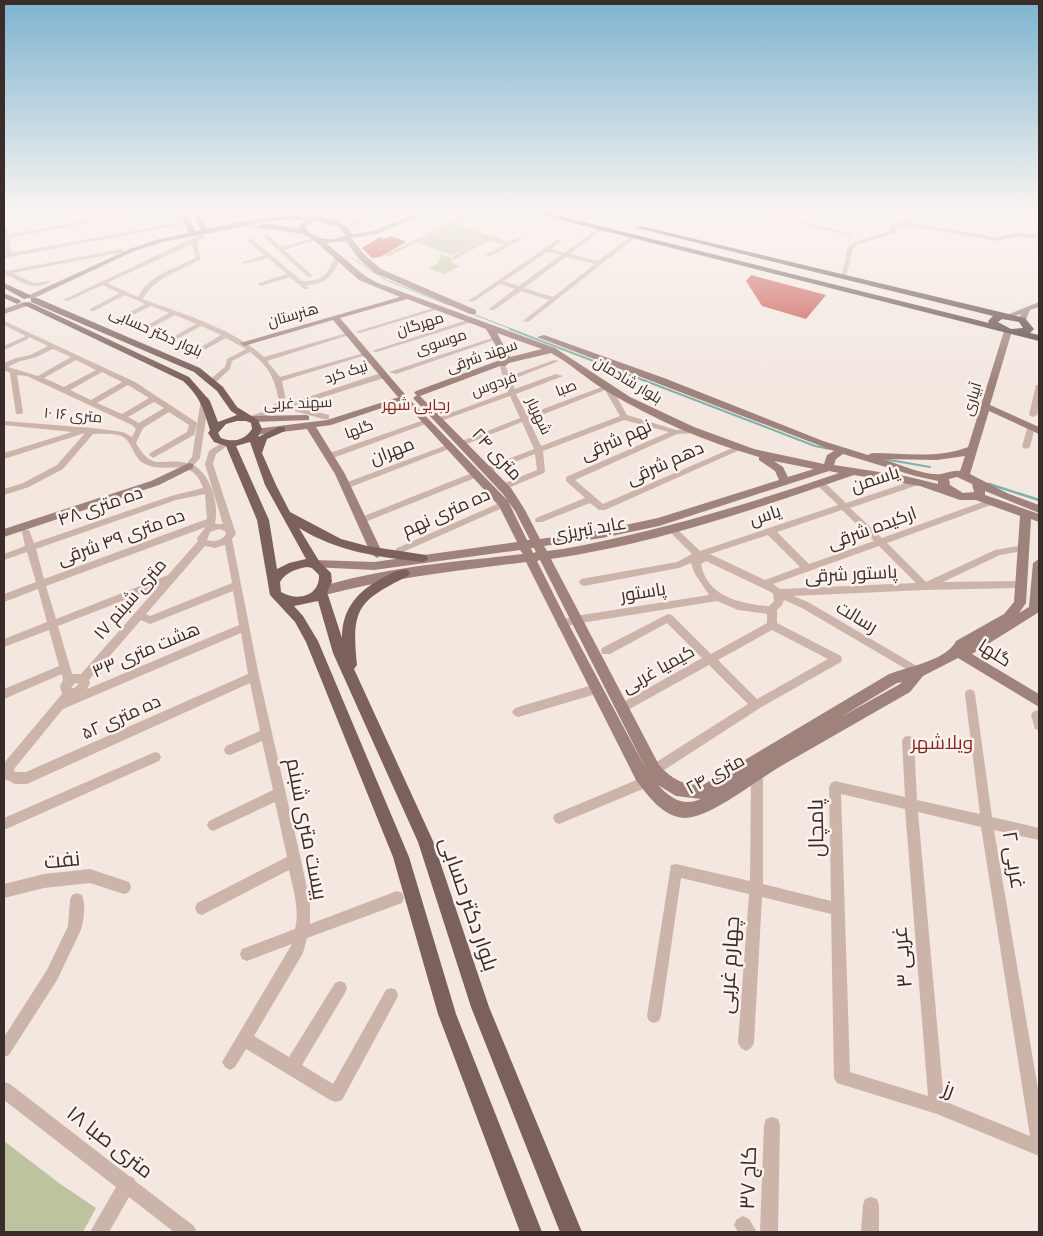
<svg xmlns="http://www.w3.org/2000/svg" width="1043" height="1236" font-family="'PT Sans Narrow',Cairo,sans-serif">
	<rect width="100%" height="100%" fill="#f3e7e0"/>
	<path fill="#bec39f" d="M452,226L485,238L452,255L418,243Z
		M441,254L454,259L450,262L460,266L444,274L429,269L438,263Z
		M4,1141L59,1183L96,1208L83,1232H4Z"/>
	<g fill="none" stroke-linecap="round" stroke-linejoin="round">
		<path stroke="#7eb1aa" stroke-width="1" d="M300,210L301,212
			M352,258L386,280L449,305
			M470,313L514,330"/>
		<path stroke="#7eb1aa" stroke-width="2" d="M510,329L815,446L830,449
			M884,459L930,467"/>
		<path stroke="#7eb1aa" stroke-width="2.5" d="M989,484L1039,500"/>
	</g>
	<path fill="#c7514a" d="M391,236L406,242L380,257L372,258L362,248L380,237L384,239Z
		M751,275L826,295L806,319L762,306L746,281Z"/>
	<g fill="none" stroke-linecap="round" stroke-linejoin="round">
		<path fill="#ccb4ab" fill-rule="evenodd" d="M45,210H56L4,221V217Z
			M143,210H154L9,238L11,253L188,221L191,223L4,258V254H6L4,226L7,228L8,235Z
			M250,210H261L200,223L197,221Z
			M292,210H298L297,214L292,217H288Z
			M304,210H309L319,217L334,210H341L318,221Z
			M382,210H389L347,229L342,228Z
			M477,210H483L455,224L509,242L517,238L522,239L489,257L486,255L487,254L504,245L490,240L455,259L453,258V256L485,238L451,226L389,256L384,255Z
			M748,210H757L853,234L850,236Z
			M903,221L996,237L1015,233L1039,234V238L1015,237L996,241L903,225L895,228V233L859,244L853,249L846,277L841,278L848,247L855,242L890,231V226Z
			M600,227L602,228V230L570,254L598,261L631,236L636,237L528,322L523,321L549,300L521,291L494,310H490V308L515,289L500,284L473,302L468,301L557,240L562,241L551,249L564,253ZM547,252L561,255L519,286L504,281ZM566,257L595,264L553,297L524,288Z
			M202,234L205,236L198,242L197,246L201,259C181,271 154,277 143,299C185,315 232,328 264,357L347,333L352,334L267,361L280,377L364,353L369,354L282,381L286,401L290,403L381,373H387V377L295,406L329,415V419H323L284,408L283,405L272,415L250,421L246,419L247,417L266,411L279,401C274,377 270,368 250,352L232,361L230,369L215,383L208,381L225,367L227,359L246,349L226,338L195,355H191V353L221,335L201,326L168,344H164V342L196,324L175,315L143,332H139V330L169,313L151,306L119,322H115V320L145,304L125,295L94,311H90V309L120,293L102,285L68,301L63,300ZM192,244L196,257C176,269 149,274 138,297L107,283Z
			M264,235H268L281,247L318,237V239L284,250L312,275V277H308L264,237Z
			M248,239H252L302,281C325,281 326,275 336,256L341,257C334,274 326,285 306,285L309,288L308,289H304L290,277L261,286L258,284L259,283L287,274L268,258L243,264V262L265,255L248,241Z
			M121,249L124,251L123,252L13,273L33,283L49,281L50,282C32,292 21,281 4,274V272L6,271Z
			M437,307L442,308L360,333L355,332Z
			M473,318L476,320L475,321L377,352L372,351Z
			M4,321L135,382L196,422L197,424L194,435L153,458L149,455L150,453L187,432L189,425L169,412L143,428L136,443C153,473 161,457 187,463L192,457L201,399L205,397H208L209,399L200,458L194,465C212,477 219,504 215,524H223L205,464L209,451L224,441H227L231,443L216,454L213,464L236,534L232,539L259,676L301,860L310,903V924L397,891L402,893L404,898L402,903L307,938L303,953L254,1036L289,1057L335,983L340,981L345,983L347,988L345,993L302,1065L333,1084L386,990L391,988L396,990L398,995L396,1000L342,1100L336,1102L330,1100L246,1049L235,1067L230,1070L225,1067L222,1062L292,944L247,961L242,959L240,954L242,949L295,929C300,909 293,889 289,870L202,915L197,913L195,908L197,903L287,857L275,802L213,831L209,829L207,825L209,821L273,790L262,741L230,755L226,754L224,750L226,746L260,731L250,683L27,784H15L5,779L4,763L62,694L60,686L63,680L62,674L4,699V689L59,666L49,630L4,647V639L47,622L38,589L4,602V594L36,582L27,552L4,560V554L25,546L22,532L23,530H29L34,543L171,496L203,488C191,454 166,476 143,463C133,457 132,440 121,436C113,433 101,434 93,434L63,469L29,487L4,495V489L23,483L57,465L85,433L4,459V453L72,432L4,425V421L92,428L123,432L132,437L136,429L132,425L27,376L17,375L23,412L22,414H16L10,373L4,370V363L16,358L30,355L48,346L29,337L28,339L4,350V346L26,336L4,325ZM53,349L71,357L38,376L8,367L20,361L34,358ZM76,360L96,370L64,387L44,378ZM102,372L122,382L91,400L70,390ZM128,385L149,398L122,414L97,403ZM154,402L164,408L139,423L128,417ZM205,494L207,519L44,579L36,549L176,500ZM206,527L197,538L198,541L168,575L56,619L46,586ZM219,529L225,531L226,534C221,541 216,542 207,540L210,532ZM225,545L232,583L150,616L146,614L205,546L215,548ZM158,587L81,674H72L58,626ZM233,591L239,625L87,689L90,683L89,680L141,620L150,624ZM241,633L248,674L26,772H15L14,769L63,709ZM75,683L79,684L74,688H71Z
			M495,337L500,338L396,374L389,372Z
			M554,360L559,361L511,380L515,389L556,374L563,376L516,394L527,415L607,385L611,387L627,415L676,430L696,429L700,431L696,433L677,434L575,480L603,504L737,446L740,445L744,448L605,510H599L590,503L542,522H536L535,520L536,518L585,498L566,481V477L669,432L624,420L543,451L545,471L544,473L506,489H500V485L537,470L535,454L490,472H484L483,470L484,468L534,449L522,422L464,445H461L457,443L520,418L510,396L441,421H438L434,419L508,392L499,364L500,363H504L510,376ZM605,390L620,416L541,446L529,420Z
			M1036,385H1039V403L1037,415L1033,417L1029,415Z
			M424,420H427L431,422L333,458H327L326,456L327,454Z
			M1028,425H1034L1035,427L1030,447L1026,449L1022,447Z
			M447,445H453L454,447L348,488L345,489L341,486L342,484Z
			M477,471L480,472V476L365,522L362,523L358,520L359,518Z
			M918,479L921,480V484L850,508L882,538L988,500H994L995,502L994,504L887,543L926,582L995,550L1024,545L1027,546L1029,548L1027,550L1000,555L943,582L1021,581L1026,585L1024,588L925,590L793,596L808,602L922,669L923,672L922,675L918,676L802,608L784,600L782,605L777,610V623L841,656L842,659L841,662L760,708L658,774L654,775L650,774L648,770L650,766L748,704L709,665L626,711L622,713L618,711L616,708L618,705L702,658L667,623L610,654H602L601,651L602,648L668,614L672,615L711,654L767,623V614L738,610L717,601L575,624L562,628L558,627L557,624L558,621L575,616L709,595L695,574L691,563L679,568L584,586L581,585L579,582L581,579L677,562L692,554L670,532L669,530L673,527L676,528L700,551L838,505L817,485V481H823L846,503ZM842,510L874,541L809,564L777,532ZM768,535L800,567L765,580L710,554ZM879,546L916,583L780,589L773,584ZM706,561L771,592L773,594L774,601L769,606H766C738,603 707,596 701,564ZM772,630L828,659L757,699L718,660Z
			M504,501L508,504L507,506L403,552L400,553L395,550L397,548Z
			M596,684L600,686L601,689L600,692L596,694L518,717L514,715L512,712L514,709L518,707Z
			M970,689L974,691L975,694L992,817L1039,828V840L994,830L1039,1095V1156L937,1114L837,1083L834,1078L831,914L762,897L754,1043L751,1048L746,1051L741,1048L738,1043L749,894L681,878L661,1016L659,1021L654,1023L649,1021L647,1016L671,865L676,864L750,881L751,772L753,768L757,766L761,768L763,772V884L831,901L829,787L831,783L835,781L905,797L902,741L904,737L908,736L912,737L914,741L917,800L980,814L965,694L966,691ZM841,794L905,809L928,1096L850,1072ZM918,812L981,827L1030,1136L944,1101Z
			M1037,710L1039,711V730L1035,729L1031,715L1033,712Z
			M155,752L159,753L161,757L159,761L4,830V818Z
			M646,776L650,778L652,782L650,786L559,824L555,822L553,818L555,814Z
			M90,869L129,882L131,887L129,892L124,894L90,883L44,888L4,898V884L44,874Z
			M77,893L82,895C86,905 84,922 80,932L57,980L9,1055L4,1057V1037L47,970L68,926L70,900L72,895Z
			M4,1082L10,1084L129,1176L134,1178L135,1181L194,1226L197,1232H174L129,1197L109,1232H90L116,1187L4,1100Z
			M772,1117L778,1119L780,1125L778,1232H760L764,1125L766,1119Z
			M871,1197L877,1199L879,1205V1232H861L863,1205L865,1199Z
			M743,1216L749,1219L757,1232H738L734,1225L737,1219Z"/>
		<path fill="#a0827c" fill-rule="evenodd" d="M179,210H185L196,231L201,230L191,210H197L207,229C239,223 332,199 352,234L374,231L425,210H434L377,234L351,238L365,255L381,269L476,310V314H470L375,273L359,259L346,241L326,243L365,276L378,283L555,348L630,397L694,427L754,449L824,464L827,455L834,451L537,337L544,335L664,378L823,441L868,455L872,453C903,453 938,459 968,447L1004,331L1011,329L1012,331L990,405L1039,427V434L989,411L970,474L1007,493L1039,505V513L985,491V495L1039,514V522L1031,519L1026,603L1019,613L1029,607L1033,563L1039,559V612L972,654L1039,694V707L958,658L923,676L910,692C867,717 824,741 781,766C758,779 711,818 685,818C663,817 648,796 636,780L526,562C457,571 389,578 321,596L317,594L315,591L317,588C383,567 454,562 523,554L520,550L374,570L311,567L309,564L315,560L374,562L517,542L499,506L403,401L331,425L316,427L345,474L383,554L377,558L371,554L335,474L307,429L255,435L250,432L255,429L327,420L399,397L397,396L333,320L244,346L240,343L400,297L359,280L315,241L303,234L255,227C266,220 287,227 300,229V224L306,220H277L163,242L134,251L32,299L25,297L130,249L159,239L189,233ZM315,221L337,226L346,235C333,242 316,240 306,229V225ZM407,299L486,329L502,356L500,360L416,391L414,393L417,395L413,398L503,494L515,511L530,540H527L508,501L410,400H405L402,396L405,394L403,392L340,318ZM497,333L542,349L510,357ZM551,353C571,364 588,380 608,392C655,420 706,442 759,457V460L775,471L779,480L658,518L602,530L540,539L525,510L511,488L420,396L500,366H505L509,363ZM843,454L915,476L938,481V484L905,476L834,465L836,459ZM965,456L960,471C953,470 947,473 941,474C925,476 898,464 883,459L937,460ZM774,461L814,469L788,477L783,467ZM829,471L839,473C748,504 657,532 563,549L547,551L544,546L602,538L659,526ZM854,475L920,486L960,500H976L1020,516L1014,602L1004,614L956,641C947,660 908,667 889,674L703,785C683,785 673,780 659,765L551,559C655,544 755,509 854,475ZM957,477L972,484L974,492L963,493L950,485L949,479ZM531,548H534L536,552L533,553ZM540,560L647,771L568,623L537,561ZM902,682L900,684L841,717L897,683ZM658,785L676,796L701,799C683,807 670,798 658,785Z
			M24,302H27V306L4,314V309Z
			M1039,302V307L1030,310L1025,322L1018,320L1021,314L1008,318L1004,316Z
			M306,415L309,416V420L251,422L246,419L251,416Z
			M189,463L193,464V468L159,485L4,537V529L151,481Z"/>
		<path fill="#7c605b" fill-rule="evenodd" d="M4,283L30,295L31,297L24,299L4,288Z
			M4,293L20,300L21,302L17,304L4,298Z
			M31,298H37L200,368L223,387L237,407L258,420L262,429L258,437L279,427H285V431L267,439L262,453L276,485L290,512L341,539L367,546L426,555L428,558L426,561L422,562C379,557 338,552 299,528L319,561L331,573L332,582L327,592L342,638C342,607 359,590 386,576C393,573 401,568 408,570L410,573L408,576C358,601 351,608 357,665L354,669L433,841L489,1007L582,1232H560L471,1007L418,842L333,653L318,601L294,606L303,616L318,641L409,857L456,1014L542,1232H520L438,1014L393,857L306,642L295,622L270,595L257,520L226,446L214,442L208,433L210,430C203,408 201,398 183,381L22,304L29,302L189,377L210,401L218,422L237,415L231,411L217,391L194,372L31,302ZM237,421H246L251,423L252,429C245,440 233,443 221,438L218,433L226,424ZM250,442L265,485L306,559L289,563L277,569L269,520L236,446ZM307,567L312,568L319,575C320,596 298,602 281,592L280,582C286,572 296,569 307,567Z"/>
		<path fill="#5b4541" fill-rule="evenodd" d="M522,210H536L989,323L988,321L993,316L637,228L641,226L1025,318L1034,329L1030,333L1039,335V341ZM1002,319L1019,322L1023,328L1011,329L998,322Z"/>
	</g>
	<linearGradient id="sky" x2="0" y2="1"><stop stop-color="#7db3cf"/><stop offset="0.55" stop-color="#faf4f1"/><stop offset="1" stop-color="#faf4f1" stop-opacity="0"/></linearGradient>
	<rect width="1043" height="383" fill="url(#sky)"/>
	<g text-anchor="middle" stroke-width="5" stroke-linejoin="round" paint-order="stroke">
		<g font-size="15" fill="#3a2c2a" stroke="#fbf2ed">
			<text transform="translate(293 315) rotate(-16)" y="5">هنرستان</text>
			<text transform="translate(420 324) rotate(-17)" y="5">مهرگان</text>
			<text transform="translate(156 332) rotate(24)" y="5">بلوار دکتر حسابی</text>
			<text transform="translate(441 342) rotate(-18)" y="5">موسوی</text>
			<text transform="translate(482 356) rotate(-19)" y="5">سهند شرقی</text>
			<text transform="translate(346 372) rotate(-18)" y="5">نیک کرد</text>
			<text transform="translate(628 380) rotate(31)" y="5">بلوار شادمان</text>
			<text transform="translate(494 384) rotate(-19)" y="5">فردوس</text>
			<text transform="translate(566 388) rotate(-21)" y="5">صبا</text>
			<text transform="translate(972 399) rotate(-73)" y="5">آبیاری</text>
			<text transform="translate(298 403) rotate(-2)" y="5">سهند غربی</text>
			<text transform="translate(73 415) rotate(5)" y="5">۱۰ متری ۱۶</text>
			<text transform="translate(539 416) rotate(65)" y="5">شهریار</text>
			<text transform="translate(359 429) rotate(-20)" y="5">گلها</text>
		</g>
		<g font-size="16" fill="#8a2722" stroke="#fbf2ed">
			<text x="416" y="410">رجایی شهر</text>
		</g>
		<g font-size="18" fill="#3a2c2a" stroke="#fbf2ed">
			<text transform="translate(616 440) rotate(-24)" y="6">نهم شرقی</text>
			<text transform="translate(392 451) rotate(-21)" y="6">مهران</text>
			<text transform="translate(497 454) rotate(47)" y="6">۲۴ متری</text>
			<text transform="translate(665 463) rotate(-24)" y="6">دهم شرقی</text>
			<text transform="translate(875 479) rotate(-18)" y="6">یاسمن</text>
			<text transform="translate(100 506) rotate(-19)" y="6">ده متری ۴۸</text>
			<text transform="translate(446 512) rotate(-24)" y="6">ده متری نهم</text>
			<text transform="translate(765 515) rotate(-18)" y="6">یاس</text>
			<text transform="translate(872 528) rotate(-20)" y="6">ارکیده شرقی</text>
			<text transform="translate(589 529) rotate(-10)" y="6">عابد تبریزی</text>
			<text transform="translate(121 537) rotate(-20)" y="6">ده متری ۴۹ شرقی</text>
			<text transform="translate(851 574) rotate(-3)" y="6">پاستور شرقی</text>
			<text transform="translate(643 592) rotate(-9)" y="6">پاستور</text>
			<text transform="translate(130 599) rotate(-49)" y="6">۱۷ متری شبنم</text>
			<text transform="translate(857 617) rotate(31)" y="6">رسالت</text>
			<text transform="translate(146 650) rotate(-23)" y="6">هشت متری ۳۳</text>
			<text transform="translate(995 653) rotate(32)" y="6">گلها</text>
			<text transform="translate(658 669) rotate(-29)" y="6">کیمیا غربی</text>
			<text transform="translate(121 717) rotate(-24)" y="6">ده متری ۵۲</text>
			<text transform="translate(715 774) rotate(-29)" y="6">۲۴ متری</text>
		</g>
		<g font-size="19" fill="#8a2722" stroke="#fbf2ed">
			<text x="942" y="749">ویلاشهر</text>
		</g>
		<g font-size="21" fill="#3a2c2a" stroke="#fbf2ed">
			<text transform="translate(816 828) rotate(-91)" y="7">پامچال</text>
			<text transform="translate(307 829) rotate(79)" y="7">بیست متری شبنم</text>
			<text transform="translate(62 860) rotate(-6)" y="7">نفت</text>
			<text transform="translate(1014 860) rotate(81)" y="7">۲ غربی</text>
			<text transform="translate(469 904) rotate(71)" y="7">بلوار دکتر حسابی</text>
			<text transform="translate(902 957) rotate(-95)" y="7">۳ غربی</text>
			<text transform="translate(729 965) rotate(-86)" y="7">چهارم غربی</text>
			<text transform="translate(949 1089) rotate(20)" y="7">رز</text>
			<text transform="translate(110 1142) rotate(38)" y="7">متری صبا ۱۸</text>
			<text transform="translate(748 1178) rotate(-88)" y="7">کاج ۳۷</text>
		</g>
	</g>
	<rect width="1043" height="1236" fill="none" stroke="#3a2c2a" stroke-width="10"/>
</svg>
